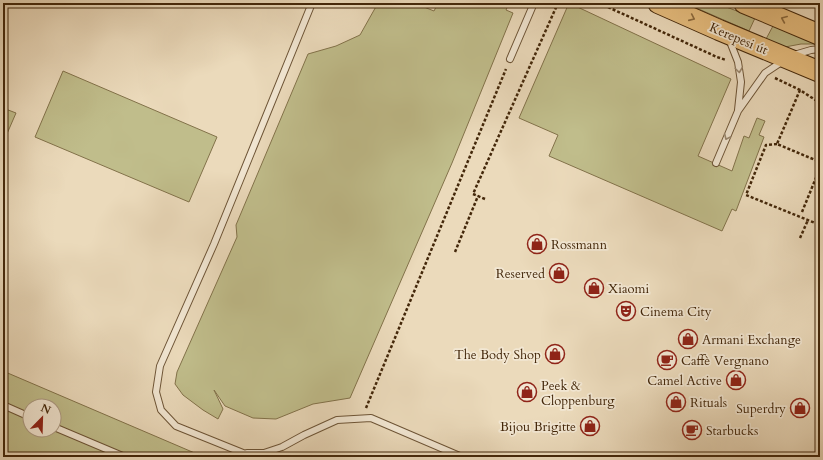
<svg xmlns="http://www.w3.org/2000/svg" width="823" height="460" font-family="Cardo,serif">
	<rect width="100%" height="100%" fill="#ebdabb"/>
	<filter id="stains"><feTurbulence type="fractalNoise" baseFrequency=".005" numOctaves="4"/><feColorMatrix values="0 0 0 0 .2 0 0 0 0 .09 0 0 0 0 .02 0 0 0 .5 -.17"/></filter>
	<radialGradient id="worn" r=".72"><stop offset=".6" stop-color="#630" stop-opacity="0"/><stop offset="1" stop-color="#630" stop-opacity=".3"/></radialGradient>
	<path fill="#c0bd8b" stroke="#82724a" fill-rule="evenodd" d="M378,3H414L434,11L438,3H509L506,10L513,13L452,163L350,398L313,404L276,419L253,418L225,406L214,390L223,409L218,419L203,410L183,395L175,384L177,372L237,237L236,225L308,54L336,46L360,35Z
		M569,3L731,79L698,156L732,171L744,136L749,138L757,118L765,121L759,135L764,137L736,211L732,209L722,231L549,156L558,135L519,118Z
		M685,3H716L755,18L749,31Z
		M773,26L818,44H801L785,47L766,39Z
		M63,71L217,137L189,202L35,137Z
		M3,108L16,113L3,143Z
		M3,371L204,457H3ZM30,406H54V430H30Z"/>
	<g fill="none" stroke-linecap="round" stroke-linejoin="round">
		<defs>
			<path id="service" d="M729,39L738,62L741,82L738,110
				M794,55L811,50L820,49
				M510,59L534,3
				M716,163L738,111L765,73L783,61
				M3,405L30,417
				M54,427L125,457
				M247,453H264L282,447L304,435L337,420L371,418L462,457
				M253,457L176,426L161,410L156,392L160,366L214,244L312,3"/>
			<path id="primary" d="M658,3L719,30L820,72
				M744,3L820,35"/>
		</defs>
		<use href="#service" stroke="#6d5436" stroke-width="8"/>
		<use href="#primary" stroke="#43270a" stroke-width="22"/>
		<path stroke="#43270a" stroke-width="2.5" stroke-dasharray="3 2" stroke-linecap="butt" d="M599,3L717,57L726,60
			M775,78L800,90L820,103
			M800,90L777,144L820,162
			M777,144L766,145L746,195L820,225
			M485,199L473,194L558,3
			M802,212L820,168
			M800,238L808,220
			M455,252L478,196
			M366,408L506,69"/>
		<use href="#service" stroke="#f2e7d3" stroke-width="6"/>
		<use href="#primary" stroke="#e6bd7e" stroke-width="20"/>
	</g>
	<defs><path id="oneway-chevron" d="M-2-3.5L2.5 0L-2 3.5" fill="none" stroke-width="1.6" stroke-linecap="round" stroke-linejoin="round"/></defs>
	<g stroke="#8c6a3e">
		<use href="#oneway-chevron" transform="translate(692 18) rotate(24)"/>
		<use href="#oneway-chevron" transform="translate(784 19) rotate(-157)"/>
	</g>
	<g stroke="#9a876e">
		<use href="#oneway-chevron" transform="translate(739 70) rotate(83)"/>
		<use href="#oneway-chevron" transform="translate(727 137) rotate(114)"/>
	</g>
	<defs>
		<symbol id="shop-ring" viewBox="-11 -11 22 22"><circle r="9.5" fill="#f2e7d3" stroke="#8f2418" stroke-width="1.5"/><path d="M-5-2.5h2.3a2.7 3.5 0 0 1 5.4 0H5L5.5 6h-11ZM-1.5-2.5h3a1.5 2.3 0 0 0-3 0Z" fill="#8f2418"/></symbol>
		<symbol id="theatre-ring" viewBox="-11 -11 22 22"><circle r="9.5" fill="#f2e7d3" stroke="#8f2418" stroke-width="1.5"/><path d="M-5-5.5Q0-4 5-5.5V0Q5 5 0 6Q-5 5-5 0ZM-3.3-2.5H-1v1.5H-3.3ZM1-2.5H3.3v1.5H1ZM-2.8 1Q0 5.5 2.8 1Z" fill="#8f2418"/></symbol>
		<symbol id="cafe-ring" viewBox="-11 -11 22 22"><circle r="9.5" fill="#f2e7d3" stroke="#8f2418" stroke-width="1.5"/><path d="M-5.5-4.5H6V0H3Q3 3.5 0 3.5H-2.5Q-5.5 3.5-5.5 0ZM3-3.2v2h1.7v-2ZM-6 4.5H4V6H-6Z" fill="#8f2418"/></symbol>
	</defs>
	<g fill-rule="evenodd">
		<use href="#shop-ring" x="526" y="233" width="22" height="22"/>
		<use href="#shop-ring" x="548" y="262" width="22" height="22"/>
		<use href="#shop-ring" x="583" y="277" width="22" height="22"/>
		<use href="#theatre-ring" x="615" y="300" width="22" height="22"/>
		<use href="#shop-ring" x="677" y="328" width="22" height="22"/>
		<use href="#shop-ring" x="544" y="343" width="22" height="22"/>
		<use href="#cafe-ring" x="656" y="349" width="22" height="22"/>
		<use href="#shop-ring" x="725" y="369" width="22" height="22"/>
		<use href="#shop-ring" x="516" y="381" width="22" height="22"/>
		<use href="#shop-ring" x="665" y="391" width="22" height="22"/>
		<use href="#shop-ring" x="789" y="397" width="22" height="22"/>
		<use href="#shop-ring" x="579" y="415" width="22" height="22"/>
		<use href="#cafe-ring" x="681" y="419" width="22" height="22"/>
	</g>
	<g text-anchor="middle" stroke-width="3.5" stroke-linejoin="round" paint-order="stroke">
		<g font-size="13" fill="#43270a" stroke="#f2e7d3">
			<text transform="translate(739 38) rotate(23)" y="5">Kerepesi út</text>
		</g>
		<g font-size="13" fill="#43270a" stroke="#f2e7d3" text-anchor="start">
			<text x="551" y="249">Rossmann</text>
			<text x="545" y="278" text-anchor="end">Reserved</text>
			<text x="608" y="293">Xiaomi</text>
			<text x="640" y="316">Cinema City</text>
			<text x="702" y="344">Armani Exchange</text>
			<text x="541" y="359" text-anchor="end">The Body Shop</text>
			<text x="681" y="365">Caffè Vergnano</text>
			<text x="722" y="385" text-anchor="end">Camel Active</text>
			<text x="541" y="390">Peek &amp;<tspan x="541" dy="15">Cloppenburg</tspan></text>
			<text x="690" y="407">Rituals</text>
			<text x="786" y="413" text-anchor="end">Superdry</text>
			<text x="576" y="431" text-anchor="end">Bijou Brigitte</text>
			<text x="706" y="435">Starbucks</text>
		</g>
	</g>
	<rect width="823" height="460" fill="none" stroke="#ebdabb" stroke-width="16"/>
	<rect x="4" y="4" width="815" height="452" fill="none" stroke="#43270a" stroke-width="2"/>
	<rect x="8" y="8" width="807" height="444" fill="none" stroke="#43270a"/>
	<g transform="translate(42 418) rotate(23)"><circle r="19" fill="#f2e7d3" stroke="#ac9a83"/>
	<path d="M0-3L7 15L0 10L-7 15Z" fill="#8f2418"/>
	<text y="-6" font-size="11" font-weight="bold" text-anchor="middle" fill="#43270a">N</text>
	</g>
	<rect width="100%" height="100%" filter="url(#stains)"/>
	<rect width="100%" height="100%" fill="url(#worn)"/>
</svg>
